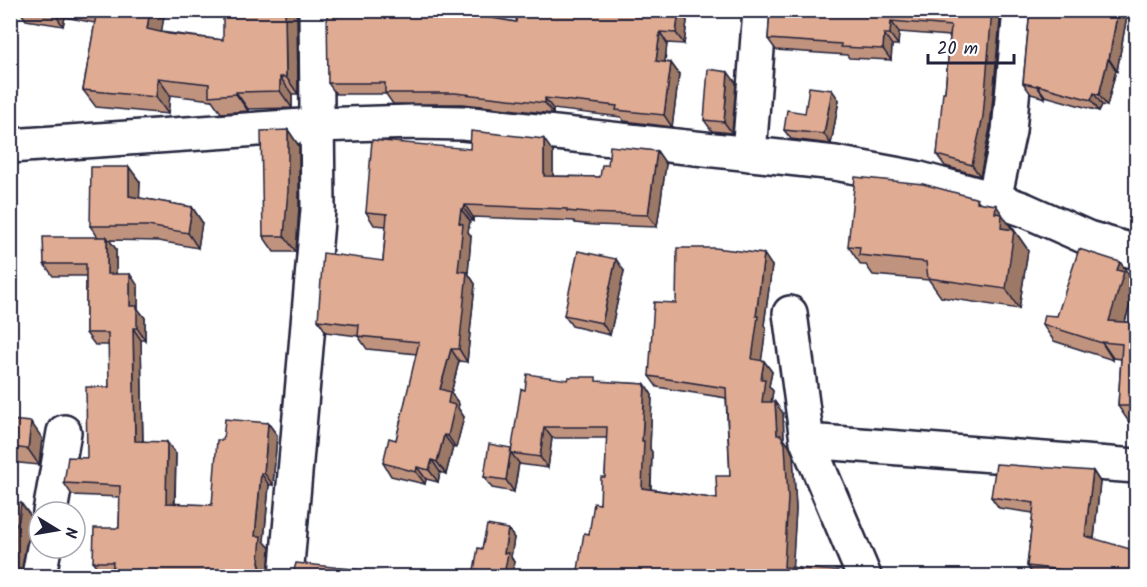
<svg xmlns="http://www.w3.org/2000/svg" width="1147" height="587" font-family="Kalam,sans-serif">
	<rect width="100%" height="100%" fill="#fff"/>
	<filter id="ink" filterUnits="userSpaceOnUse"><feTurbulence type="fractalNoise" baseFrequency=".0167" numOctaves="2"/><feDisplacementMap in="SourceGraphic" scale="12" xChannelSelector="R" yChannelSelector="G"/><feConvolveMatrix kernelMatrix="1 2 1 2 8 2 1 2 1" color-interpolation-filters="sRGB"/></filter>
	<g filter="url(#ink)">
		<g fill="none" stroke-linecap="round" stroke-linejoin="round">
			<defs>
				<path id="minor" d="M10,146L317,125L412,122L463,123L835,163L916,178L994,199L1025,210L1088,238L1136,252
					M749,154L760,10
					M994,199L1009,131L1020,10
					M790,313L807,441L1136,466
					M807,441L864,576
					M50,512L64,432
					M39,576L44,548
					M286,576L318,210L316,10"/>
			</defs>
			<use href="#minor" stroke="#22223b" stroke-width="38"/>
			<use href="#minor" stroke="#fff" stroke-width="33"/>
		</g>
		<path fill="#c0937e" stroke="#22223b" stroke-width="1.5" d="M19,10H165L161,32L223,40L297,17L298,94H292V108L248,109V111L221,113L212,100L170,95L168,114L96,107L83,90L95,23L65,17L63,26L26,20Z
			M770,10H1001L990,128L980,176L945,166L937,155L945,92L950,36L899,32L898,45H892L891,60L849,58L847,55L776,50L768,39Z
			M1030,10H1128L1117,71L1116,70L1107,106L1102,105L1099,111L1045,96V98L1031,94L1023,83Z
			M467,13L516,22L687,21L684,44L667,43L665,62L671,63L679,74L672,127L624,121L621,117L553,109V114L463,104H393L386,94H336L328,83Z
			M736,83L732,133L712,131L704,120Z
			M839,100L831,144L791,139L784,130L805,113Z
			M288,130L299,146V207L296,252H274L263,236Z
			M470,149L553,152V176L600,177L608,165L657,151L666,164L657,227L594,225L575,223L574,221L473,217V221H470L468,232L471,236L468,273L475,284L467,362L459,361L451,393L459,404L458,408L464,417L456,448L453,447L446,474L440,472L438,482L426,479L425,484L391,476L383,463L396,440L417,354L367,349L358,336L326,332L318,320L383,261L386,226L374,225L366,212Z
			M129,167L140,182L139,198L192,207L202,222L198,248L158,241L109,240L116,249V274L138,286V309L145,318V340H141L143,441L176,454L175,504L212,505L223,440L268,423L277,435L273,485H269L264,541L270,548L268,576H112V574H102L93,562L119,528L120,497L72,495L64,483L87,458L109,387V345H95L86,333V276H53L44,264L98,237L90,226Z
			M977,199L980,203L1010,224L1028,250L1019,309L941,297L929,280L873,275L866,265H861L848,246Z
			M1120,262L1131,278L1130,281L1135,289L1125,322L1137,323V422H1129L1118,406L1121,359L1113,358V360L1054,341L1042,324L1057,316Z
			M772,266L764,325L766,328L761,361H764L772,372L769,386L773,391L771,402L783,413L784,439L789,446L793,455L796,509L792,567L842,576L589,534L600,504L605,477L607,438H552L548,468L519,464V463L514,492L492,488L484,477L512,449L525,390L599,382L645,384L652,395L650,449L652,452L651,489L717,499L730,476L726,398L657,387L649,376L676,303Z
			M624,271L610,335L572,326L564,315Z
			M10,420L42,438L39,465L10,462Z
			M1093,471L1100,482L1094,539L1137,576H1034L1027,566L1033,513L999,508L991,497Z
			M508,529L514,538L511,557L514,562L512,576H479L474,570L482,549Z"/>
		<path fill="#9c7866" stroke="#22223b" stroke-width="1.5" d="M52,10H61L65,17L63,26Z
			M150,10H165L159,47L147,29Z
			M285,10H293L297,17L298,94L286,77Z
			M458,10H467L466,23L458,12Z
			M679,10H680L687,21L684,44L676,33Z
			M992,10H1001L990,128L980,176L972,165Z
			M1118,10H1128L1117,71L1109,59Z
			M891,21L899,32L898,45L890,34Z
			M660,32L667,43L664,72L656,61Z
			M884,34L892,45L891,60L883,49Z
			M1108,59L1116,70L1107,106L1099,95Z
			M671,63L679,74L672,127L664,115Z
			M728,72L736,83L732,133L724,122Z
			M280,77L292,94V108L280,91Z
			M158,78L170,95L168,114L156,97Z
			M1037,85L1045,96V98L1037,86Z
			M832,90L839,100L831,144L824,134Z
			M236,92L248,109V111L236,94Z
			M1094,93L1102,105L1099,111L1091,100Z
			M545,98L553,109V114L545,103Z
			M288,130L299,146V207L296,252L284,236Z
			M544,139L553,152V188L544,176Z
			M657,151L666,164L657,227L648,215Z
			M129,167L140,182L139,211L129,196Z
			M465,205L473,217V221L464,209Z
			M996,205L1014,232V230L1028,250L1019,309L1006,289L995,213Z
			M192,207L202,222L198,248L188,233Z
			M461,209L470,221L468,232L471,236L468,273L475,284L467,362L459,349L458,271L459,223Z
			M107,237L116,249V286L107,274Z
			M764,254L772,266L764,325L766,328L760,370L752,359L756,316Z
			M616,259L624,271L610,335L602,323Z
			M1120,262L1131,278L1130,281L1135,289L1120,337L1109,321L1117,270Z
			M130,274L138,286V309L145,318V340L137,328L130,306Z
			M133,328L141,340L143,453L135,441Z
			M1102,342L1113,358V360L1102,343Z
			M451,349L459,361L451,393L459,404L458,408L464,417L456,448L448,436L440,389Z
			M764,361L772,372L769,386L773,391L769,414L762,402L761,379Z
			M645,384L652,395L650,449L652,452L650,499L642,488V441Z
			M775,402L783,413L784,439L789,446L793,455L796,509L792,576L784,567Z
			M31,422L42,438L39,465L28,449Z
			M268,423L277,435L273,485L264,473Z
			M544,427L552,438L548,468L540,457Z
			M444,435L453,447L446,474L437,462Z
			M167,442L176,454L174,516L166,503Z
			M511,448V453L519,463L514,492L506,480Z
			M432,460L440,472L438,482L429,470Z
			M417,467L426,479L425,484L416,472Z
			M1093,471L1100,482L1093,547L1085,536Z
			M261,473L269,485L264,541L270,548L268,576H264L261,572L255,536Z
			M21,503L33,519L30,536L26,545L21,573V576H10V551L14,529Z
			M508,529L514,538L511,557L514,562L512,576H506L504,575V553Z"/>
		<path fill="#dfab92" stroke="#22223b" stroke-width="1.5" d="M97,10H150L147,29L169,34L223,40V10H285L286,77H280V91L236,92V94L209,96V84L158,78L156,97L83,90Z
			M327,10H458V12L516,22L517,10H679L676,33L660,32L656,61L671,63L664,115L616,110L617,106L545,98V103L455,93H385V83H328Z
			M770,10H992L983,117L972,165L937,155L943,92H945L951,26L891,21L890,34H884L883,49L841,47V44L768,39Z
			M1030,10H1118L1109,59H1108L1099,95L1094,93L1091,100L1037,85V86L1023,83Z
			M708,69L728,72L724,122L704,120Z
			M809,87L832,90L824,134L784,130L787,110L805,113Z
			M288,130V191L284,236H263L261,131Z
			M471,131L544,139V176L600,177L602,165H608L610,146L657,151L648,215L586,213L567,211V209L465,205L464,209H461L459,223L463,224L458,271L467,272L459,349H451L440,389L450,392L448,403L455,405L448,436L444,435L437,462L432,460L429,470L417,467L416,472L383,463L389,438L396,440L419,342L358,336L359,325L318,320L323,253L383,261L387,214L366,212L372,140L470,149Z
			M91,167H129V196L192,207L188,233L148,226H90Z
			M855,177L923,184L975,198L977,199V202L996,205L995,213L1002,214L1001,228L1014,230L1006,289L928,278L926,262L859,255L860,247L848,246Z
			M43,237H107V274H130V306H137V328H133L135,441L167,442L166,503L212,505L217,440H223L225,419L268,423L264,473H261L255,536H261L259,562L261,572L265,576H112L113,562H93L94,528H119L120,486L64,483L68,457L87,458L86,387H109L108,333H86V264H44Z
			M677,248H715L764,254L756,316H758L752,359L764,361L761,379H765L762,402H775L777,435H781L785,444L788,498L784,567L838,571L842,576H577L584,533L589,534L594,503L600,504L601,477H605L607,427H544L540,457L511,453L521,389L525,390L527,374L568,380L569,377H596V381L645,384L642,441H644L642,488L717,499L716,476H730L726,388L649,376L654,302L676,303Z
			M1079,249L1120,262L1117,270L1124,272L1109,321L1137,323V412L1131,411L1132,406H1118L1122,344L1102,342V343L1042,324L1044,315L1057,316Z
			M578,251L616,259L602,323L564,315Z
			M10,420L31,422L28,449L10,447Z
			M489,444L511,448L506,480L484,477Z
			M996,464L1093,471L1085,536L1137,551V576H1069L1071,571L1027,566L1034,503L991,497Z
			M10,501L21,503L19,520L14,529L10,551Z
			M487,525L508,529L504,553H508L504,575L474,570L478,548L482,549Z
			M296,563L417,576H290L293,574Z"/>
	</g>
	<rect width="1147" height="587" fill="none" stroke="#fff" stroke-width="36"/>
	<rect x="18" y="18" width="1111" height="551" fill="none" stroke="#22223b" stroke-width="2" filter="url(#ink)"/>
	<g transform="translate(57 530) rotate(101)"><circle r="28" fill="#ffffff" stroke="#a7a7b1" stroke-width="1.5"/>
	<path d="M0-4.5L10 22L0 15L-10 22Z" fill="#22223b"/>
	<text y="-9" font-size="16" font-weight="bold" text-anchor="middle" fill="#22223b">N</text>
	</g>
	<path d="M928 54v9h86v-9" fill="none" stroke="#22223b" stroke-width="3"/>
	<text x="937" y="54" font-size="18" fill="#22223b" stroke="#ffffff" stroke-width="4.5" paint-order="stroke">20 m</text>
</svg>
